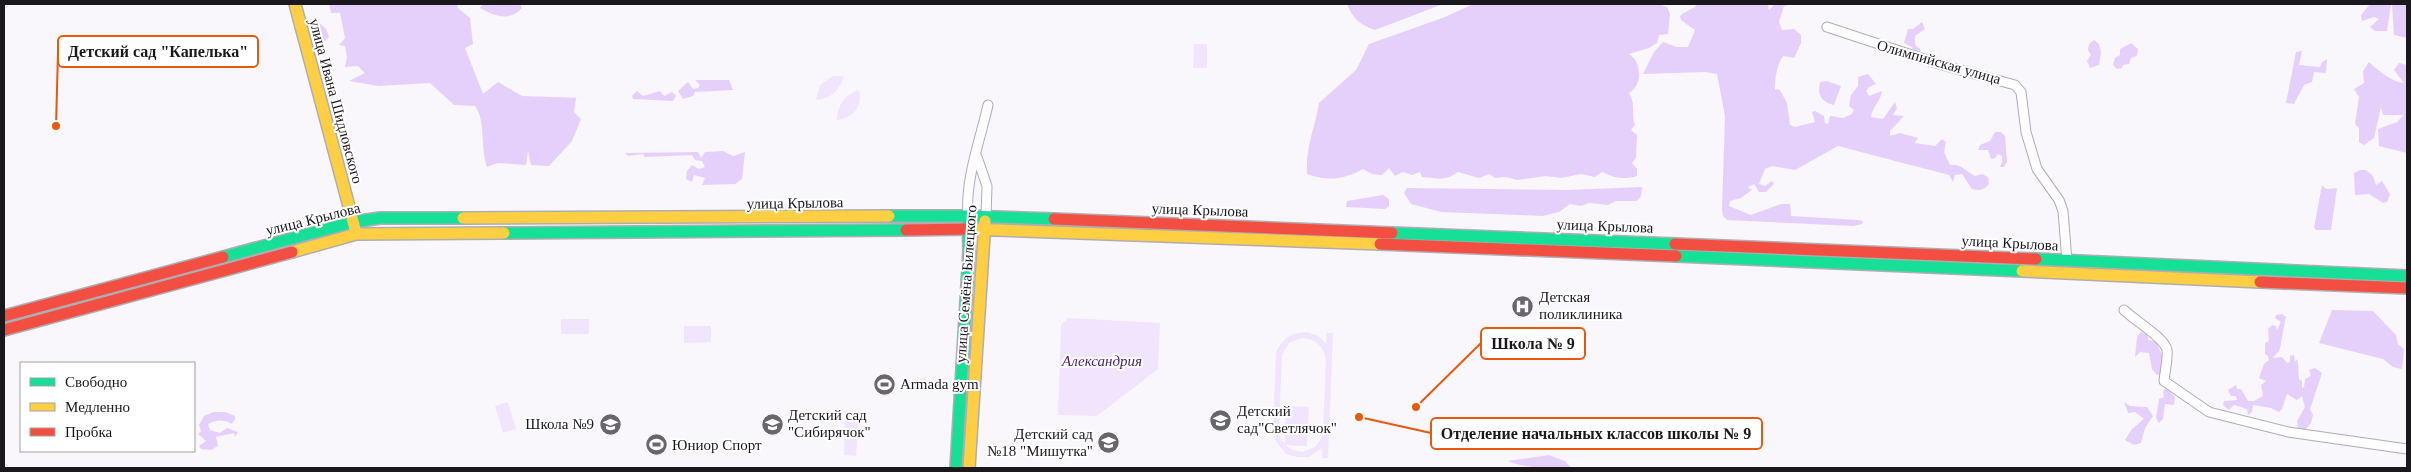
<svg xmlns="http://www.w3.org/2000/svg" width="2411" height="472" font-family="Georgia,serif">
	<rect width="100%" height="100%" fill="#f9f6fc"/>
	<path fill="#f0e5fd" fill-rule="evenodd" d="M1194,44H1207V68H1193Z
		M833,76H844C840,90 831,99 816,100L820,85Z
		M859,90C863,106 854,118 837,120C837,105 845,94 859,90Z
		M1068,318L1160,323L1158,369L1097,416L1058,415L1061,325Z
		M561,319H589V334H561Z
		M684,326H711V342L684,343Z
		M1307,332L1318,336L1326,343L1327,333H1333L1328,458H1322V448L1309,457H1297L1286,454L1275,440L1273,429L1276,353C1281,339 1292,332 1307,332ZM1302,338C1316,339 1325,347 1326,361L1323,430L1321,439L1315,447L1302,452L1293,450L1285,445L1307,446L1309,407L1286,406L1285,444L1280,438L1279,428L1282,355L1289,343Z
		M508,402L516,429L503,433L495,406Z
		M845,411H859L856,456L844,455Z"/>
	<path fill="#e5d0fb" d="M329,4H457L458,8L470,18L473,44L465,48L483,94L498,82L522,96L582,98H576L574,112L581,119L572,141L549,166L531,165L528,151L526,165L498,163L487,167C480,146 486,121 475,106L454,105L430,83L378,86L349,81L365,73L358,66L345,67L347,57L345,46L339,45L345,38L340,13H331Z
		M483,4H520L522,8C509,22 495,16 480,8Z
		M1347,4H1443L1375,30C1360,25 1353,19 1347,4Z
		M1473,4H1659L1667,7L1670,14L1668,34L1659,35L1657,43L1649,48L1629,54C1642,62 1643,85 1629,93C1636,104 1631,115 1635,125L1631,130L1637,135L1636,158L1632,163L1637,169V176C1624,180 1614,178 1602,172L1595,177L1581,174L1561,178L1546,176L1517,180L1506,177L1495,178L1489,174L1479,178L1458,172C1443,182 1439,178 1422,177L1420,172L1412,175L1403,172L1395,176L1389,168L1382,175L1372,174L1363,169C1344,179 1328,182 1307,174C1305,150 1315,127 1319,103L1356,70L1369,44L1445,17Z
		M1695,4H1768L1769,10L1775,4H1791L1784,6L1779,22L1782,30L1794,29L1801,35V43L1794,58L1783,56C1777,65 1775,77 1775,89L1780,90L1787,103L1790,125L1795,127L1815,122L1812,112L1815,111L1824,116L1825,123L1828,124L1830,116L1843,118L1852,114L1854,110L1849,106L1851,95L1858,86V77L1868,74L1876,84L1869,87L1866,91L1869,96L1882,91C1880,103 1872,107 1871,117L1883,119L1895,102L1897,108L1893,115L1904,116L1890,131V136L1900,133L1918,138L1915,143L1935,146L1942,139L1946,142L1944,152L1950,165C1960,163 1967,172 1975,176L1982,174L1988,177L1989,184C1984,190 1980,191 1972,189L1962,174L1955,175L1953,182L1949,175L1838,146L1795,170L1772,166L1765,169L1759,184L1765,186L1772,181L1774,184L1766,192H1759L1754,184L1748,187L1752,190L1741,198L1730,201L1729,206L1751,215L1781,204H1790L1791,216L1858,220L1863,221L1862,224L1854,226L1727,220L1723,216L1722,210L1725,116L1717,74L1705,72L1643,74L1654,52L1663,42L1677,47H1688L1695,30L1681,20L1680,16C1685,11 1691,10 1696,6Z
		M2370,4H2391L2387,31H2375L2370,27L2379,19L2374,17L2362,21L2361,15Z
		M2392,4H2407V38L2394,35Z
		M1922,22L1925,29L1915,36V45L1921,50L1919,53L1913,52L1912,47L1904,43L1908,29H1913Z
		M319,23L326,29L329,37L318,46L314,43V26Z
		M2094,40L2099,44L2101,52L2099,65L2090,68L2087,61L2091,55L2088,50L2089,44Z
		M2131,43L2138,49L2137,56L2131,58L2129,64L2123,65L2122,68L2117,69L2113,65L2115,58L2120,55V49Z
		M2302,51L2299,65L2320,67L2322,62L2327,59L2326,73L2314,72L2312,82L2304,85L2294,104L2286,103L2296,52Z
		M2369,62C2379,71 2390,81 2404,83L2394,70L2399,63L2407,65V153L2379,146L2378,129L2397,122L2404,115H2383L2381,107L2374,138L2364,145L2359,142V128L2355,124L2359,97L2354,89L2364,83L2363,71Z
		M695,80H729L733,90L695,92L693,96L683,99L678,91L688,82L693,89L698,88L700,85Z
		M1827,81L1841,86L1834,105C1821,102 1817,95 1820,82Z
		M637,91L643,96L660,91L664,96L672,92L676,96L673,101L633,99L632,96Z
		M1995,132H2001L2005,136L2007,162L2004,167H2000L2002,162V156L1998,154L1995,158L1991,159L1988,150H1978L1980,145L1990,141Z
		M723,151L733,156L745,152L742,179L735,184L702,185L705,178L694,175L692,182L686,179L687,171L692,165L699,169L705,167L702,161L695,160L692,155L645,157L643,154L628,156L625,153L698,152L701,158L705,152Z
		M2360,170H2366L2373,176L2376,185L2382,181L2390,194L2387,202L2383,203L2369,194L2355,195L2354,173Z
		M2322,185L2326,189L2337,188L2331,230H2316L2314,228Z
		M1642,187L1641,196L1637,201H1616L1608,205L1589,203L1581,206L1570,204L1559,212L1543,216L1441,212L1411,204L1404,193L1407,188L1568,190Z
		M1383,195L1389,199V206L1385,209L1346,207L1347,201Z
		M2332,310L2373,311L2396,335L2398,344L2404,349L2402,369L2393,367L2383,359L2319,343Z
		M2282,314L2286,317C2284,323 2281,348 2279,351C2277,354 2274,355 2273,358L2282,357L2287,363L2290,362V356L2294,355L2295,362L2297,359C2299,365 2298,372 2299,379L2302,381V388L2304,387L2305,379L2311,376L2309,370L2315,368L2322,373L2310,409L2313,415L2311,423L2305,430L2298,428L2297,421L2305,407L2302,396L2297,400L2287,394L2282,409L2279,412L2271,408L2253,405L2252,412L2248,415L2247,409L2234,405L2229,410L2223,405L2224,401L2237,400L2236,396H2231L2228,390L2236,385L2237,389H2241L2248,401H2254L2263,396L2261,385L2266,381L2259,378L2264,364L2269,360L2268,356L2265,354V343L2269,341L2268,329L2272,325L2276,326L2277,330L2281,322L2275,318L2276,315Z
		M2141,332L2148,335V340L2156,341L2162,355V374L2157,375L2152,369L2149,353L2140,352L2135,357L2137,337Z
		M2166,388L2175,397L2174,405L2165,404L2163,419L2159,423L2156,418L2159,399L2164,397L2163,391Z
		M2124,402L2130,406L2147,407L2153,416L2145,428L2141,443L2134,445L2125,440L2132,429L2144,419L2135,412L2128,413Z
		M214,412H225L235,416V419L232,424C223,419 217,420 208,424L210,430L220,433L227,428L238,432L235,437L234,433L216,437L218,446L211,450L201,449L199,446L206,441L198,434L201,431L199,425L204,416Z
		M1549,455L1565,461L1571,468H1613C1585,468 1532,472 1508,461Z"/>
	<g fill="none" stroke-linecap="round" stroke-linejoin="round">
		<defs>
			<path id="street" d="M1827,27L1942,65L2015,85L2021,92L2026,132L2037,169L2059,200L2063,211L2067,261
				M977,157L987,186L986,217
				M968,216C965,179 980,141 988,105
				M2124,310C2135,321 2165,338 2167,350C2168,359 2165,371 2164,381L2209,412L2288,432L2407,449"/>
			<path id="fast" d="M889,216H968
				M504,233L906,230
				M1392,233L1675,244
				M1676,256L2022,271
				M223,257L353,222L380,218H463
				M2036,259L2407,276
				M956,468L969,251L968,216L1054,219"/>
			<path id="slow" d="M295,4L355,229
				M463,218L889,216
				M969,229L1380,244
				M292,252L356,234L504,233
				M2022,271L2260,282
				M969,468L985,221"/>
			<path id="jam" d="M1054,219L1392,233
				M906,230L969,229
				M1380,244L1676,256
				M1675,244L2036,259
				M2260,282L2407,288
				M4,316L223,257
				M4,330L292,252"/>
		</defs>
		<use href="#street" stroke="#b0adb2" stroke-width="11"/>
		<use href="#fast" stroke="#b0adb2" stroke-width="14"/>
		<use href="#slow" stroke="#b0adb2" stroke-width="14"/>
		<use href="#jam" stroke="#b0adb2" stroke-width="14"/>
		<use href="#street" stroke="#fefeff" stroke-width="9"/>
		<use href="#fast" stroke="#16e098" stroke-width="11"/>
		<use href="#slow" stroke="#ffcf43" stroke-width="11"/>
		<use href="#jam" stroke="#f24e42" stroke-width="11"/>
	</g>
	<defs>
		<symbol id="hospital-disc" viewBox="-11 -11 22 22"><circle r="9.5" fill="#68656b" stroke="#fff"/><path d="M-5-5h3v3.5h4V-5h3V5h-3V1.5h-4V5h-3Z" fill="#fff"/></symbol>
		<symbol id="stadium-disc" viewBox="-11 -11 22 22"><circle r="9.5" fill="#68656b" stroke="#fff"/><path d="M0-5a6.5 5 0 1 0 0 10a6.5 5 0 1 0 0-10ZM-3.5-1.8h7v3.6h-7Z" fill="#fff"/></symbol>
		<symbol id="school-disc" viewBox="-11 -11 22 22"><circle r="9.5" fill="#68656b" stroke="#fff"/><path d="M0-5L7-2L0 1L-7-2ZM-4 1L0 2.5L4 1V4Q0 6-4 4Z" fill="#fff"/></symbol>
	</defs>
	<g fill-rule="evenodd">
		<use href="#hospital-disc" x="1510" y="294" width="25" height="25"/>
		<use href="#stadium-disc" x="872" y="372" width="25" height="25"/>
		<use href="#school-disc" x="1208" y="408" width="25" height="25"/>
		<use href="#school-disc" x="598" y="412" width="25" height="25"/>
		<use href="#school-disc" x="760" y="412" width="25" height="25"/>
		<use href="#school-disc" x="1096" y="430" width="25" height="25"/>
		<use href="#stadium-disc" x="644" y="432" width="25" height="25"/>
	</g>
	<g text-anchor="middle" stroke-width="4" stroke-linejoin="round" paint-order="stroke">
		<g font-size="15" fill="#1a171d" stroke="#fff">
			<text transform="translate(1939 62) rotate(16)" y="5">Олимпийская улица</text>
			<text transform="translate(336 101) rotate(75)" y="5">улица Ивана Шидловского</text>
			<text transform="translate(795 203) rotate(-1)" y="5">улица Крылова</text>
			<text transform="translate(1200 210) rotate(2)" y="5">улица Крылова</text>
			<text transform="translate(313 219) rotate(-14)" y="5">улица Крылова</text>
			<text transform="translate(1605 226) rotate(2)" y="5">улица Крылова</text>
			<text transform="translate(2010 243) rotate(3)" y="5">улица Крылова</text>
			<text transform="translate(966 284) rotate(-86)" y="5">улица Семёна Билецкого</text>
		</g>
		<g font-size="15" fill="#1a171d" stroke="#fff" text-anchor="start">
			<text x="1539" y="302">Детская<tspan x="1539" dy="17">поликлиника</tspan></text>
			<text x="900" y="389">Armada gym</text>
			<text x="1237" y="416">Детский<tspan x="1237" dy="17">сад"Светлячок"</tspan></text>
			<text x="788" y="420">Детский сад<tspan x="788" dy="17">"Сибирячок"</tspan></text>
			<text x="594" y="429" text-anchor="end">Школа №9</text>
			<text x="1093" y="439" text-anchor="end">Детский сад<tspan x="1093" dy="17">№18 "Мишутка"</tspan></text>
			<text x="672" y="450">Юниор Спорт</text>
		</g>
		<g font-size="15" font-style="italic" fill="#502176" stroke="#fff">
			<text x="1102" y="366">Александрия</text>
		</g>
	</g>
	<path fill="none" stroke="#e8590c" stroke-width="2" d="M56 126L58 52M1416 407L1481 343M1359 417L1431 433"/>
	<g fill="#e8590c" stroke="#fff" stroke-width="2">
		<circle cx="56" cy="126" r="5"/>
		<circle cx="1416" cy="407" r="5"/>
		<circle cx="1359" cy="417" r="5"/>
	</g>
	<g fill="#fff" stroke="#e8590c" stroke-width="2">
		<rect x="58" y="36" width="200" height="31" rx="5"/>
		<rect x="1481" y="328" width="104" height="31" rx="5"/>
		<rect x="1431" y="418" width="331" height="31" rx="5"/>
	</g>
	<g font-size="16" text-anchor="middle" font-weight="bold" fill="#1a171d">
		<text x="158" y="57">Детский сад "Капелька"</text>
		<text x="1533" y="349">Школа № 9</text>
		<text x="1596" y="439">Отделение начальных классов школы № 9</text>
	</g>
	<rect width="2411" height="472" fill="none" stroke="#1a171d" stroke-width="10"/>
	<rect x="20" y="362" width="175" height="90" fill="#ffffff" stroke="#a3a2a5"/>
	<rect x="30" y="378" width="25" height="8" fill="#16e098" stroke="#a3a2a5"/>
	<text x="65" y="387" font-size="15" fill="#1a171d">Свободно</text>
	<rect x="30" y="403" width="25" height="8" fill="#ffcf43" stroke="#a3a2a5"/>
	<text x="65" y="412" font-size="15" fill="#1a171d">Медленно</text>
	<rect x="30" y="428" width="25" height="8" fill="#f24e42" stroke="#a3a2a5"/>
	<text x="65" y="437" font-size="15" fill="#1a171d">Пробка</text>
</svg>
